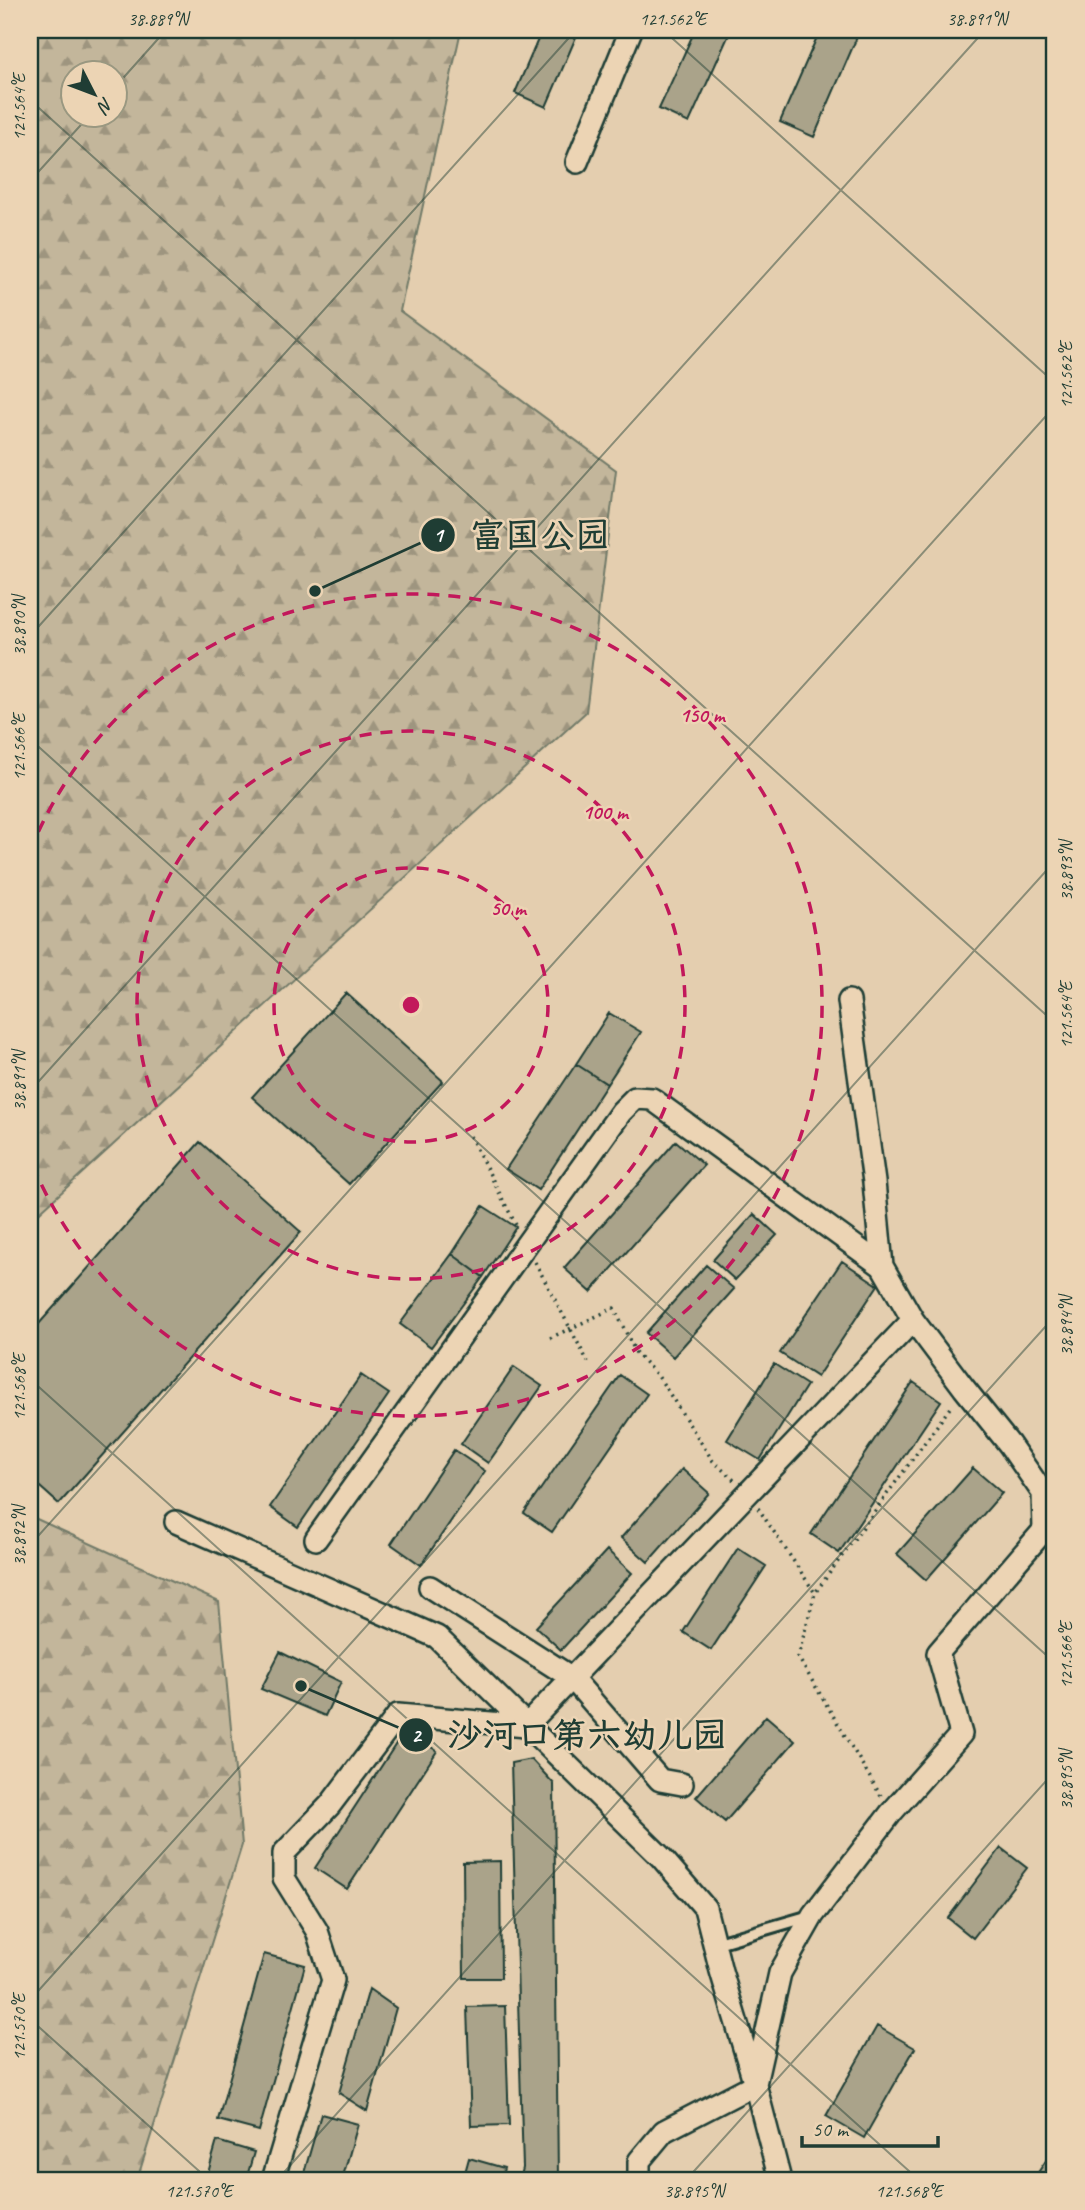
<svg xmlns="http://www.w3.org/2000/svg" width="1085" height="2210" font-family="Caveat,'LXGW WenKai TC',sans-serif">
	<defs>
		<pattern id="forest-firs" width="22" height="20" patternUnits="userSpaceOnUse" patternTransform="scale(1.75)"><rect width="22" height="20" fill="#c3b69b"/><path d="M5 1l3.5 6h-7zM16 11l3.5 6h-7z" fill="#9e957f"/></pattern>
	</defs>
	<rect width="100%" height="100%" fill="#e4ceaf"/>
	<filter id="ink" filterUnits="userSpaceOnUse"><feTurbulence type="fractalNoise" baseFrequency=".0143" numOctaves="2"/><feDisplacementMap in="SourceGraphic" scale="14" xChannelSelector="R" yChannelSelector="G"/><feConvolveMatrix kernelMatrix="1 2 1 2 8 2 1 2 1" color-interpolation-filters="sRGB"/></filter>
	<g filter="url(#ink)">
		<path fill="url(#forest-firs)" stroke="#717a68" stroke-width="2" fill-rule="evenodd" d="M30,30H461L400,311L616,470L586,712L30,1221ZM74,74H116V116H74Z
			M30,1516L219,1602L242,1845L137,2180H30Z"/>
		<path fill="#aaa38a" stroke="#1f3d34" stroke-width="2" d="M542,30H579L546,107L515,93Z
			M695,30H731L689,123L659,109Z
			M820,30H860L814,137L780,122Z
			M346,993L443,1081L349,1184L252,1097Z
			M609,1013L641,1032L607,1084L576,1064Z
			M576,1064L607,1084L538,1190L506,1169Z
			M676,1141L704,1165L591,1292L564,1268Z
			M200,1142L301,1232L59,1504L30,1478V1334Z
			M483,1206L516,1227L483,1277L452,1254Z
			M754,1214L777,1235L735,1280L713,1260Z
			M452,1254L483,1277L431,1347L400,1324Z
			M842,1261L878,1285L817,1377L780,1353Z
			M706,1265L734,1289L673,1357L646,1333Z
			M774,1364L807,1385L760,1460L727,1440Z
			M514,1367L542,1386L488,1463L461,1444Z
			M361,1375L389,1394L298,1527L270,1507Z
			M620,1375L647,1394L552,1532L524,1513Z
			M913,1382L941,1401L839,1553L811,1534Z
			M454,1450L485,1471L421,1565L391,1544Z
			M973,1468L1002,1493L926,1580L897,1554Z
			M682,1469L709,1493L648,1562L621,1538Z
			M738,1548L766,1566L711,1650L683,1632Z
			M607,1550L632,1573L561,1650L536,1627Z
			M280,1652L341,1682L325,1716L261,1689Z
			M766,1716L795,1741L725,1822L696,1797Z
			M405,1730L437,1751L347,1889L315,1868Z
			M531,1759L554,1784L558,2180H520L523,2168L511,1763Z
			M1001,1848L1027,1868L973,1938L948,1918Z
			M500,1861L501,1978H464L463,1862Z
			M264,1954L305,1965L259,2131L218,2120Z
			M369,1989L396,2008L367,2111L339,2093Z
			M505,2006L509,2125L471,2126L467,2007Z
			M877,2026L915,2048L864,2138L826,2116Z
			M321,2114L358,2124L342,2180H302Z
			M217,2141L254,2152L246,2180H206Z
			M1055,2147V2180H1033Z
			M469,2158L504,2168L501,2180H463Z"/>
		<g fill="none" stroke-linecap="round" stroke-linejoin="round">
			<defs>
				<path id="lane" d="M714,1944L810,1916"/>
				<path id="street" d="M577,162L631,30
					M176,1522L437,1637L661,1857L705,1908L721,1971L755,2084L780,2180
					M316,1539L621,1112L635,1098L652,1099L882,1266
					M430,1587L572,1678L660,1780L682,1784
					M273,2180L333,1980L317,1931L284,1878V1853L330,1805L398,1715L526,1726L913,1320
					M639,2180V2161L664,2131L755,2084L780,1973L813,1915L891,1813L961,1734L938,1653L1044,1530L1043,1493L1009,1444L964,1388L913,1320L882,1266L874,1182L849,1001"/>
			</defs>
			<use href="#lane" stroke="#1f3d34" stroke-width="16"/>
			<use href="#street" stroke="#1f3d34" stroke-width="26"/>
			<path stroke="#1f3d34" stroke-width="3.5" stroke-dasharray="2 5" stroke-linecap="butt" d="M470,1136L517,1227
				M535,1262L588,1362
				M550,1338L614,1308L636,1353L658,1376L713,1461L735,1481
				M758,1508L815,1593
				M881,1796L798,1657L815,1593L952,1405"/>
			<use href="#lane" stroke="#ecd4b4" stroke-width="10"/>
			<use href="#street" stroke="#ecd4b4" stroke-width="21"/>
		</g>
	</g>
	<path fill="none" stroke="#1f3d34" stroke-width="2" stroke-opacity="0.45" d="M663,30L1055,383M116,86L166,30M30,100L1055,1023M30,181L89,116M30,636L576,30M30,739L1055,1663M30,1091L985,30M30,1379L919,2180M30,1545L1055,406M30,2000L1055,861M30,2019L209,2180M277,2180L1055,1316M686,2180L1055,1771"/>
	<g fill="none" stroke="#c2185b" stroke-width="3.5" stroke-dasharray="12 9">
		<circle cx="411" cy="1005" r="137"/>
		<circle cx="411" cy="1005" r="274"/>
		<path d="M30 851A411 411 0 1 1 30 1159"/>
	</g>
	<circle cx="411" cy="1005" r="10" fill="#c2185b" stroke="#ecd4b4" stroke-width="3.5"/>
	<g font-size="21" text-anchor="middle" font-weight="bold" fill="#c2185b" stroke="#ecd4b4" stroke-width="5" stroke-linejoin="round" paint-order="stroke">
		<text x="702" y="722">150 m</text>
		<text x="605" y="819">100 m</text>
		<text x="508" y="915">50 m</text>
	</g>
	<path fill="none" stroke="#1f3d34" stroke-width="2.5" d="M315 591L438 535M301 1686L416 1735"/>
	<g fill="#1f3d34" stroke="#ecd4b4" stroke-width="2.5">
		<circle cx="315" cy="591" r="7"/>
		<circle cx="301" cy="1686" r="7"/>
		<circle cx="438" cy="535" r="18"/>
		<circle cx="416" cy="1735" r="18"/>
	</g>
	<g font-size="21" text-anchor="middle" font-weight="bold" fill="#fff">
		<text x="438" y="542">1</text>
		<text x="416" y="1742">2</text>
	</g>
	<g font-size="35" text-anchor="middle" font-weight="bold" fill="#1f3d34" stroke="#ecd4b4" stroke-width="5" stroke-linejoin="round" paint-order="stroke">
		<text x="540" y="547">富国公园</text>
		<text x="587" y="1747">沙河口第六幼儿园</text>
	</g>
	<rect width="1085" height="2210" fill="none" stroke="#ecd4b4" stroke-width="77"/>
	<g transform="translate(94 94) rotate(132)"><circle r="33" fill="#ecd4b4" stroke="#9a9881" stroke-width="2"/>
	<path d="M0-5L12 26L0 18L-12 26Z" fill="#1f3d34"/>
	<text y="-10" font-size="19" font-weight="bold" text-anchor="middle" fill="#1f3d34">N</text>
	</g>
	<path d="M802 2136v10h136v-10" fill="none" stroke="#1f3d34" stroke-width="3.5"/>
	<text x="812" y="2136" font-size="21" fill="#1f3d34" stroke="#ecd4b4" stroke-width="5" paint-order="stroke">50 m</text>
	<rect x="38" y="38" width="1008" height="2134" fill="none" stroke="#1f3d34" stroke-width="2.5"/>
	<g font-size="18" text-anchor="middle" fill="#1f3d34">
		<text x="158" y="25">38.889°N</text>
		<text x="673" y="25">121.562°E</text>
		<text x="977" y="25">38.891°N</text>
		<text transform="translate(19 107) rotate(-90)" y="6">121.564°E</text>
		<text transform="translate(1066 375) rotate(-90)" y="6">121.562°E</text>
		<text transform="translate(19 626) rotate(-90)" y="6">38.890°N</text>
		<text transform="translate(19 747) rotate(-90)" y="6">121.566°E</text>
		<text transform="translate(1066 871) rotate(-90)" y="6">38.893°N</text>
		<text transform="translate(1066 1015) rotate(-90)" y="6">121.564°E</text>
		<text transform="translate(19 1081) rotate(-90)" y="6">38.891°N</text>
		<text transform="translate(1066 1326) rotate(-90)" y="6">38.894°N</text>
		<text transform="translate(19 1387) rotate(-90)" y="6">121.568°E</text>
		<text transform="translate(19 1536) rotate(-90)" y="6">38.892°N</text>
		<text transform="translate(1066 1655) rotate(-90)" y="6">121.566°E</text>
		<text transform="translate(1066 1780) rotate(-90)" y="6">38.895°N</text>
		<text transform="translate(19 2027) rotate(-90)" y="6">121.570°E</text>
		<text x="199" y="2197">121.570°E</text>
		<text x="694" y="2197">38.895°N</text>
		<text x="909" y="2197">121.568°E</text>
	</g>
</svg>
